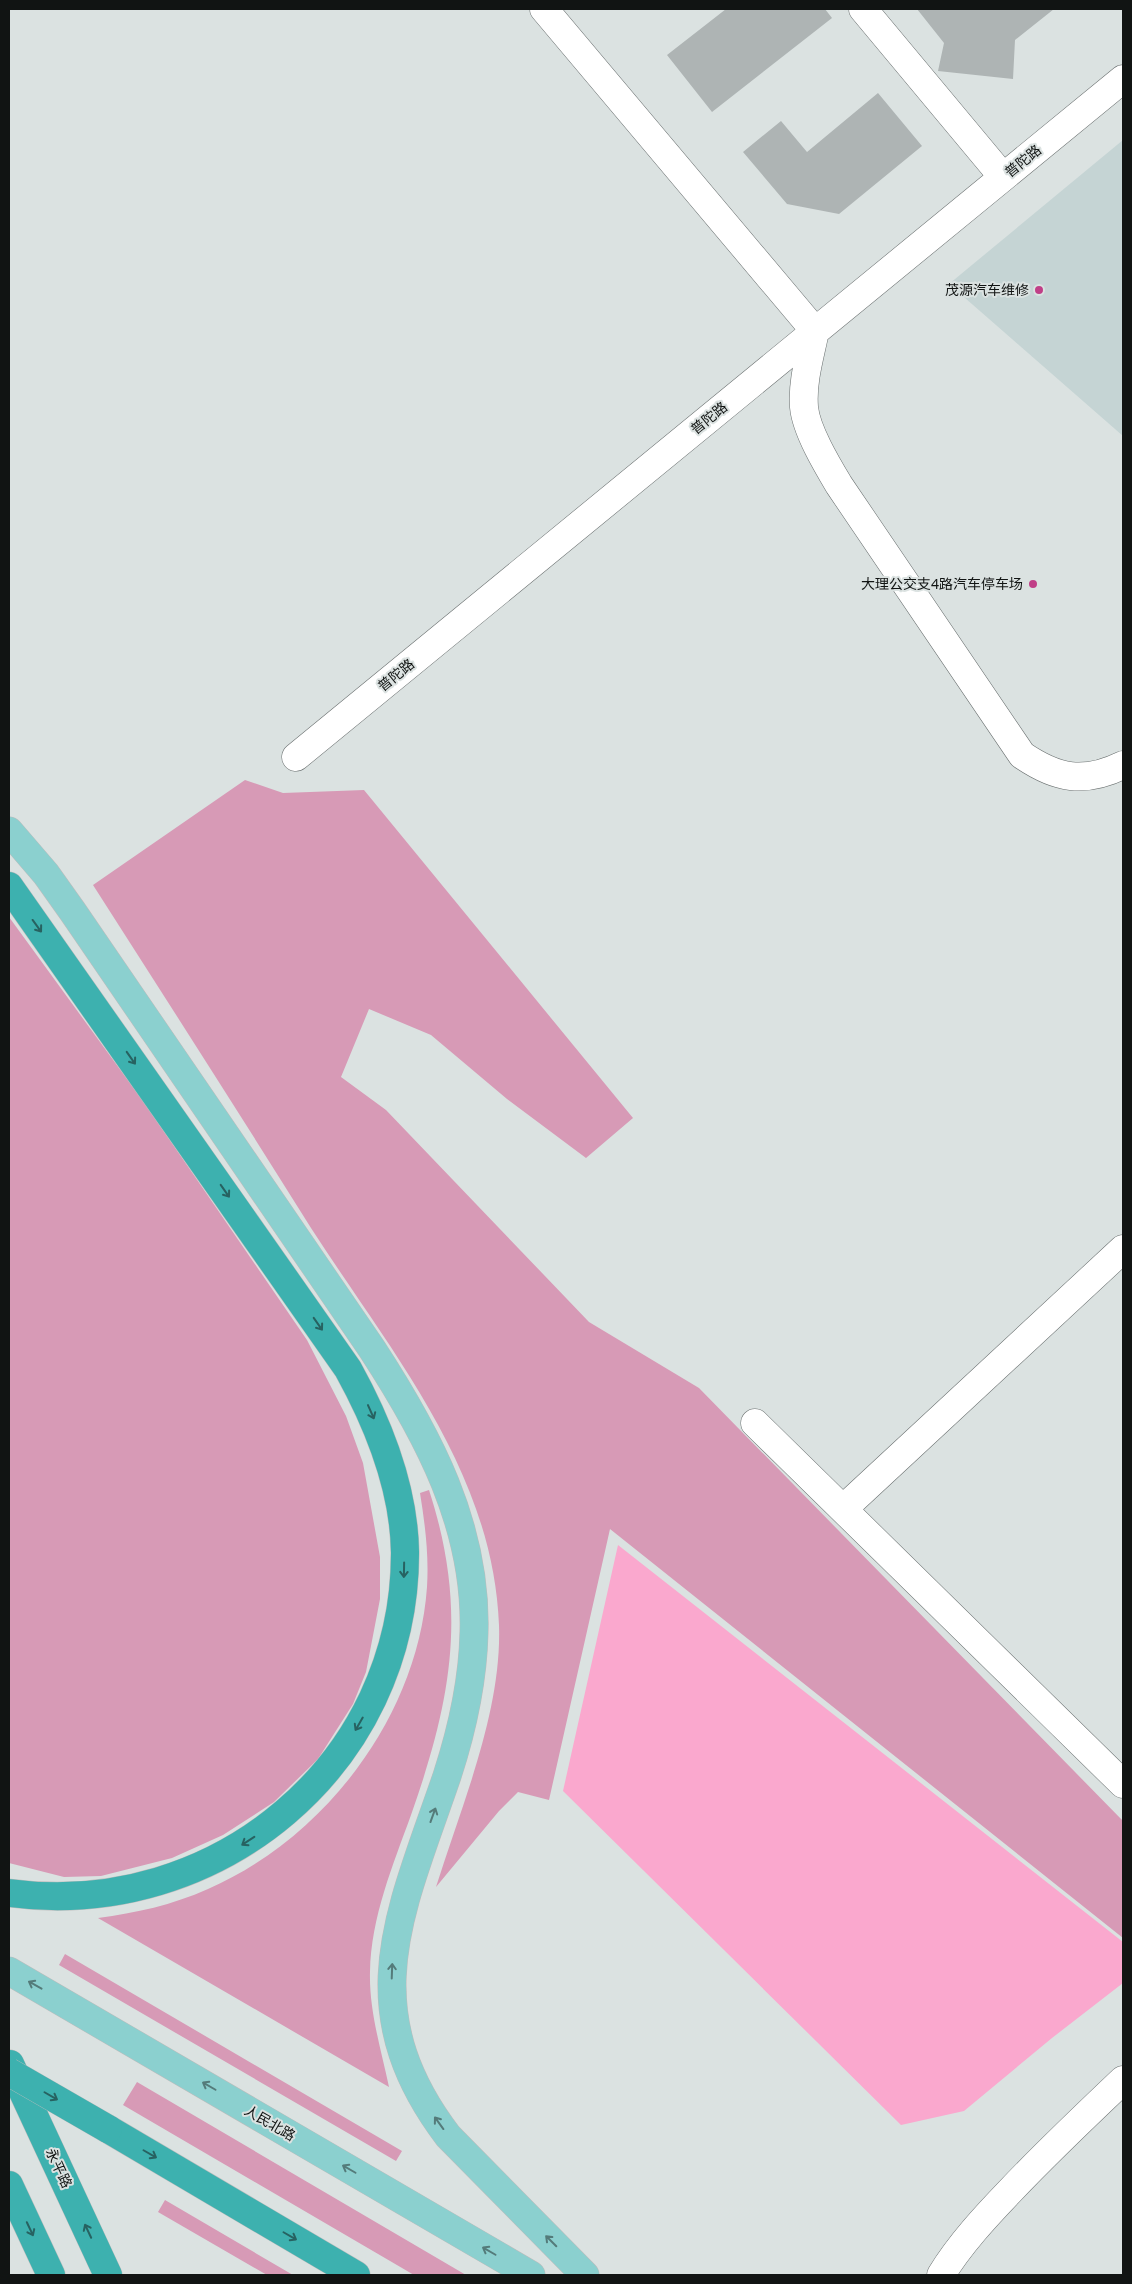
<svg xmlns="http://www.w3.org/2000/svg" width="1132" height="2284" font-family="'Noto Sans','Noto Sans SC',sans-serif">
	<rect width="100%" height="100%" fill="#dbe2e1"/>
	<path fill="#c5d4d4" d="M1123,140V436L949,284Z"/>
	<path fill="#d79ab6" d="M245,780L283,793L364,790L633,1118L586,1158L507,1099L431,1035L369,1009L341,1077L386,1110L589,1322L699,1388L1123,1821V1938L610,1529L549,1800L518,1792L499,1811L436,1887C462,1804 502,1712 499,1625C493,1471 391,1352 311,1228C239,1113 166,999 93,885Z
		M9,917L143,1101L307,1340L346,1416L363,1463L380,1557V1599L366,1672L353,1704L318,1759L274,1802L223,1835L172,1858L101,1876L64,1877L9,1863Z
		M429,1490C468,1610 452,1699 411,1815C393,1865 371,1917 370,1972C369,2011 381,2049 389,2087L98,1918C136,1913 172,1905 208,1889C325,1838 418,1716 427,1587C429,1555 425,1524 420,1493Z
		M65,1954L402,2151L396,2161L59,1965Z
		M137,2082L466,2275H414L123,2105Z
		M165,2200L293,2275H267L158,2212Z"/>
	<path fill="#faa8ce" d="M618,1545L1123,1942V1983L1052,2038L964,2111L901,2125L563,1791Z"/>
	<path fill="#aeb4b4" d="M726,9H825L832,18L712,112L667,55Z
		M917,9H1054L1015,40L1013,79L938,71L944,43Z
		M878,93L922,146L839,214L787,204L743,152L781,121L807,152Z"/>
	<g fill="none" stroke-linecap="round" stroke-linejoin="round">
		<defs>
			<path id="minor" d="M544,9L815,331
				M863,9L1003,177
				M815,331C810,356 802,381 804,407C806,430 827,465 839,485L1022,755C1057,779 1084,784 1123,765
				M296,757L1123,79
				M755,1423L1123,1784
				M843,1509L1123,1249
				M941,2275C960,2244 986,2216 1011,2190C1047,2152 1085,2116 1123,2080"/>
			<path id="major" d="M9,831L46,874L73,912L372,1349C428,1435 477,1526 474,1632C473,1680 462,1730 447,1776C401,1911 350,2007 448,2136L585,2275
				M9,1971L531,2275"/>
			<path id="highway" d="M9,886L348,1369C379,1425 404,1487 405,1552C406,1764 216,1921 9,1893
				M10,2064L108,2275
				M108,2129L356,2275
				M9,2185L51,2275"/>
		</defs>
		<use href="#minor" stroke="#696f6f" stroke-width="29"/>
		<use href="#major" stroke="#bcbdbd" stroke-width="29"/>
		<use href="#highway" stroke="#bcbdbd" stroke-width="29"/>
		<use href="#minor" stroke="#fff" stroke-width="28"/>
		<use href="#major" stroke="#8bd0cf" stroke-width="28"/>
		<use href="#highway" stroke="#3db1af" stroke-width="28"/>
		<defs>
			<path id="highway-bridge" d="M9,2072L108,2129"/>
		</defs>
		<use href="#highway-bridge" stroke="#bcbdbd" stroke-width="29" stroke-linecap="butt"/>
		<use href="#highway-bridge" stroke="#3db1af" stroke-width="28"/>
	</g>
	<defs><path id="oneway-shaft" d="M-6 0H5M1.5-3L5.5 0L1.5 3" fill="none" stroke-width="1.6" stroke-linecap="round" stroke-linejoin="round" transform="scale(1.25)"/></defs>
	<g stroke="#276261">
		<use href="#oneway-shaft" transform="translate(37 926) rotate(54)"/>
		<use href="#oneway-shaft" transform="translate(131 1058) rotate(55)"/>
		<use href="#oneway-shaft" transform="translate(225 1191) rotate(55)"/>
		<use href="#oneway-shaft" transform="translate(318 1324) rotate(55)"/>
		<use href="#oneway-shaft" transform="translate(371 1412) rotate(66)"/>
		<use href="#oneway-shaft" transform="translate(404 1570) rotate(91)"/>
		<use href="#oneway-shaft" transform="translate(359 1724) rotate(120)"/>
		<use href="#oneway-shaft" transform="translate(248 1841) rotate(147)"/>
		<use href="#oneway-shaft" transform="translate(51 2096) rotate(30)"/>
		<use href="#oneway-shaft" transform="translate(150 2154) rotate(30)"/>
		<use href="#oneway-shaft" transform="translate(30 2229) rotate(65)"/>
		<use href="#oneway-shaft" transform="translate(88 2231) rotate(-115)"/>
		<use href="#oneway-shaft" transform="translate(290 2236) rotate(30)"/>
	</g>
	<g stroke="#547b7a">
		<use href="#oneway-shaft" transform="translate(433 1815) rotate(-70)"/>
		<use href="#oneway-shaft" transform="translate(392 1971) rotate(-88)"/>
		<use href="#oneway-shaft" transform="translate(35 1985) rotate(-151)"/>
		<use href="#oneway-shaft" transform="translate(209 2086) rotate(-150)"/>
		<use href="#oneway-shaft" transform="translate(439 2123) rotate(-126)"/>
		<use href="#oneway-shaft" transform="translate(349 2169) rotate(-150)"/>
		<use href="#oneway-shaft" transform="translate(551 2241) rotate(-135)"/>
		<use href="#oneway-shaft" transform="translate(489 2251) rotate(-150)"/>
	</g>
	<g fill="#c03f87" stroke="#dbe2e1" stroke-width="2">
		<circle cx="1039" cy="290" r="5"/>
		<circle cx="1033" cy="584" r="5"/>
	</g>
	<g text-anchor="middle" stroke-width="4" stroke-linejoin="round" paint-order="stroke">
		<g font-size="14" fill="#111413" stroke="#dbe2e1">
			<text transform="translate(1023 161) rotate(-39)" y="5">普陀路</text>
			<text transform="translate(709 418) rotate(-39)" y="5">普陀路</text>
			<text transform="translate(396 675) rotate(-39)" y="5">普陀路</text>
			<text transform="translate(270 2123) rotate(30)" y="5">人民北路</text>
			<text transform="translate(59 2168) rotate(65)" y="5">永平路</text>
		</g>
		<g font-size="14" fill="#111413" stroke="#dbe2e1" text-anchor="end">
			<text x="1029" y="295">茂源汽车维修</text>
			<text x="1023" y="589">大理公交支4路汽车停车场</text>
		</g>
	</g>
	<rect width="1132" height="2284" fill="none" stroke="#111413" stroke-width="20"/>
</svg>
